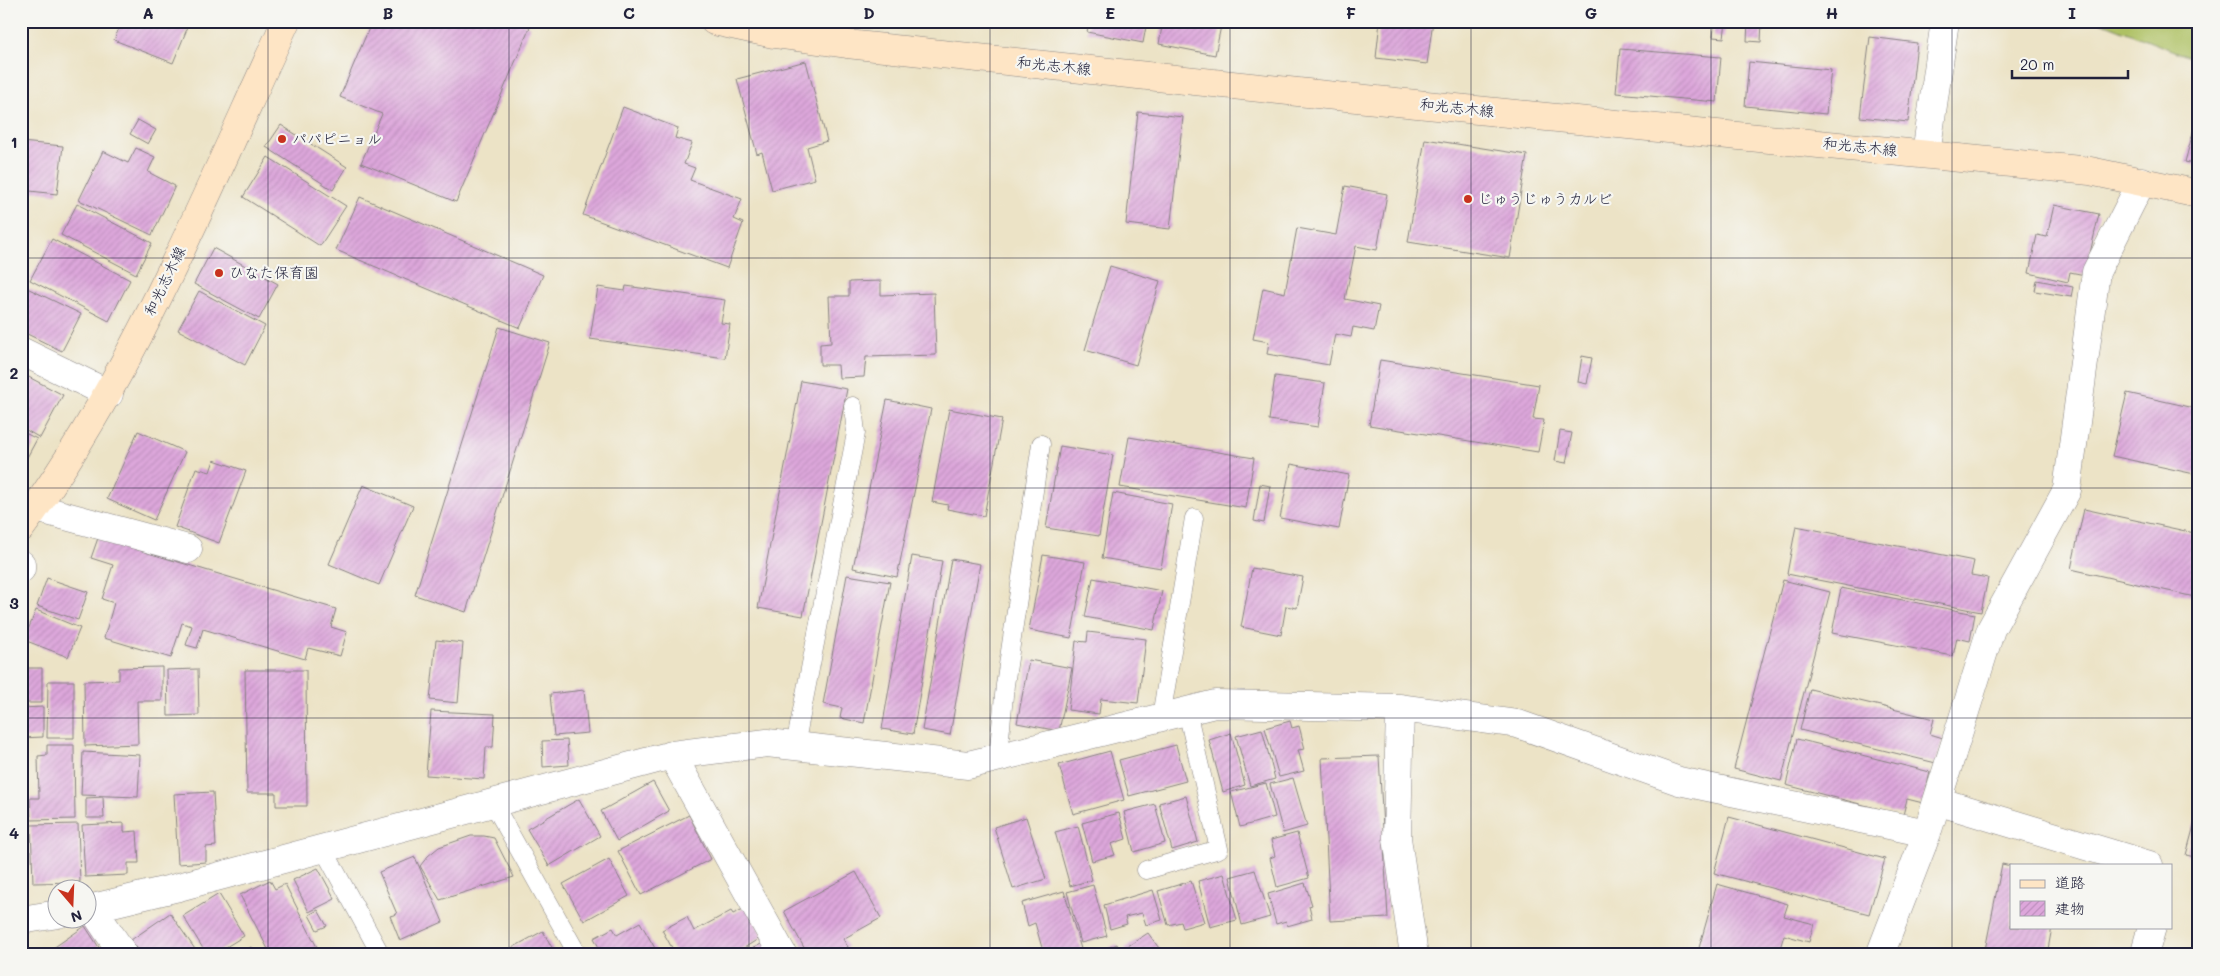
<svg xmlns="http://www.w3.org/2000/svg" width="2220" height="976" font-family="Mali,'Klee One',sans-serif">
	<defs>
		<pattern id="building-hatch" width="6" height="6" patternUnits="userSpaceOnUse" patternTransform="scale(1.25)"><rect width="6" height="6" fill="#dda7db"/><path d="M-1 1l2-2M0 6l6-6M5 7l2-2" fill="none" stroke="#bd8fbd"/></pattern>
	</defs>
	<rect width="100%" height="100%" fill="#f6f6f2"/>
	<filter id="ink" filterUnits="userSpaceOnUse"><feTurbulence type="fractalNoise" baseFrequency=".02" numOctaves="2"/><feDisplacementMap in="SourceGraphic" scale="10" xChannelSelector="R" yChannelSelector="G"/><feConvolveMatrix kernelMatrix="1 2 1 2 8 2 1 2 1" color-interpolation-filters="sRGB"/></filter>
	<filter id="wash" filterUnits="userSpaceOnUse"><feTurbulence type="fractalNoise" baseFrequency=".0096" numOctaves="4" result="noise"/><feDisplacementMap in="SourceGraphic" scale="20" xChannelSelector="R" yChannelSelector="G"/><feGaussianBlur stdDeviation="1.12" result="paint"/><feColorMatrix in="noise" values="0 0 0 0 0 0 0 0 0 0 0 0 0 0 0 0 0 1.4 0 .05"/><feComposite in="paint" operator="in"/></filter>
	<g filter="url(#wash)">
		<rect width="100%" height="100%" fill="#ece3c6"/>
		<path fill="#aec164" stroke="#687250" d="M2098,21H2199V61Z"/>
		<g id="blocks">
			<path fill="url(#building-hatch)" d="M122,21H168L187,29L173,63L114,40Z
				M372,21H517L530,27L456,202L361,163L382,114L340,97Z
				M1089,21H1147L1143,43L1087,32Z
				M1163,21H1222L1215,55L1159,44Z
				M1380,21H1433L1427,64L1376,58Z
				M1715,21H1726L1724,38L1713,37Z
				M1748,21H1762L1761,42L1747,41Z
				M1870,37L1917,43L1908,122L1860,117Z
				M1620,49L1721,57L1717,102L1616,93Z
				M806,61L827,141L807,147L815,179L772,190L762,152L757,154L737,79Z
				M1749,62L1831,70L1826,114L1745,106Z
				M623,107L678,128L675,138L692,143L684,164L695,168L690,180L742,199L734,219L743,223L727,268L583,215Z
				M2199,110V165L2185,162Z
				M1138,112L1183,117L1170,229L1126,224Z
				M138,120L156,130L148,144L130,134Z
				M281,125L347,167L333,190L266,147Z
				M1425,139L1527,155L1510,258L1408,242Z
				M21,142L63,146L57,194L21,190Z
				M136,148L155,157L148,172L175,186L152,235L79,200L103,151L128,163Z
				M268,157L346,206L320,246L243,197Z
				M1345,186L1387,194L1377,250L1356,246L1345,299L1379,306L1374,331L1353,327L1351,337L1335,334L1329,365L1267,354L1269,342L1253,339L1263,288L1285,293L1297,228L1336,235Z
				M360,197L543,275L520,328L336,250Z
				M77,204L152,243L136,274L61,235Z
				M2054,205L2099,214L2085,275L2070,272L2068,282L2029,273L2037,235L2047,237Z
				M52,239L130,280L109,321L30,280Z
				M213,248L278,284L259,319L194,284Z
				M1110,266L1160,281L1136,365L1085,350Z
				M2037,280L2073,287L2071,297L2035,291Z
				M881,281V295L934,293L936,355L866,357L864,377L839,378L838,365H820V344L831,343L829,296H849V282Z
				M626,286L725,300L721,323L730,324L725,358L590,339L598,287L625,291Z
				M25,287L81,314L62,351L21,331V295Z
				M199,291L265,326L245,365L178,330Z
				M499,327L550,343L466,612L415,595Z
				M1582,356L1592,358L1587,384L1578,382Z
				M1380,360L1539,385L1533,419L1544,420L1538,452L1369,425Z
				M21,373L63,395L40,438L21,427Z
				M1275,376L1325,383L1318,427L1269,420Z
				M801,381L847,389L803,616L758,608Z
				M2127,393L2199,409V475L2112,456Z
				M887,400L931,409L897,577L853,568Z
				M949,409L1002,419L984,516L947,509L948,505L932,502Z
				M21,431L37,439L24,463L21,461Z
				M138,431L185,452L154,520L107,499Z
				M1560,431L1572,433L1566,463L1555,461Z
				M1129,437L1254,458L1246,508L1120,487Z
				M1060,446L1113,455L1099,536L1046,528Z
				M214,460L246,471L219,543L175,527L196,468L210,472Z
				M1291,464L1349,475L1339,529L1280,518Z
				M1260,484L1270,486L1264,523L1254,521Z
				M363,485L413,506L379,585L329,564Z
				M1113,493L1172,504L1161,568L1102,558Z
				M2084,509L2199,534V598L2071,569Z
				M1796,526L1974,561L1971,575L1988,578L1981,612L1787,574Z
				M98,538L336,609L331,627L347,632L340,656L308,648L305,659L203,629L197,648L186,645L192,626L182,623L171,658L104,638L114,603L102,599L113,565L91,558Z
				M1043,555L1085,562L1071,638L1029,630Z
				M912,556L942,561L913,734L882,729Z
				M951,559L980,564L950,735L922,730Z
				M1252,568L1303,577L1297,608L1286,606L1281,635L1241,627Z
				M847,575L890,582L864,723L840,718L842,708L823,704Z
				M47,578L88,592L78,620L37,606Z
				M1093,578L1162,591L1154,630L1085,617Z
				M1783,580L1830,592L1781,781L1734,769Z
				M1841,588L1975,614L1970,641L1957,638L1953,656L1832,633Z
				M36,610L80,628L68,657L24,640Z
				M1088,632L1146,639L1138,703L1101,699L1099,714L1068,710L1076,641L1087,642Z
				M436,640L463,643L458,703L430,700Z
				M1029,660L1072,668L1059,731L1017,723Z
				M162,667V701H137L138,744L85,746L84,681L119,680V668Z
				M21,668H42V703H21Z
				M198,669L199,715L168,716L167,670Z
				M245,670H306L307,806H276V793H247Z
				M48,681H74V738H47Z
				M1810,689L1934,719L1930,734L1943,738L1936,763L1800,730Z
				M584,690L588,733L554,736L550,694Z
				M43,707V737L21,738V708Z
				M431,711L495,714L493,747H486L484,779L426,775Z
				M1290,721L1292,728L1299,726L1305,749L1298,750L1304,771L1279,777L1265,728Z
				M1262,729L1275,779L1250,786L1236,736Z
				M1231,733L1245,785L1223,792L1209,740Z
				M1797,739L1930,772L1923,803L1907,799L1903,815L1786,785Z
				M567,740L569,765L543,767L542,741Z
				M47,745H74L75,819L31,820L30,798H39L38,756L47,755Z
				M1176,745L1186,781L1129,796L1119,760Z
				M1110,751L1124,800L1073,814L1059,765Z
				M83,752L140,755L138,797L81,795Z
				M1379,756L1388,918L1330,921L1322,758Z
				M1293,778L1307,826L1283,833L1270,784Z
				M653,782L669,811L617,841L601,811Z
				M1266,783L1275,817L1240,827L1231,792Z
				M213,792L216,846L206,847V862L178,864L174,794Z
				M1186,796L1198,842L1172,850L1159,803Z
				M103,797L104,818H86V798Z
				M579,799L600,836L549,866L527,829Z
				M1155,804L1165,843L1134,852L1124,812Z
				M2199,807V858L2186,855Z
				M1119,813L1126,839L1111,844L1115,855L1092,861L1082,823Z
				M689,815L711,859L641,895L618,851Z
				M1026,817L1046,879L1013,889L994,827Z
				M1729,817L1885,859L1869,914L1714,873Z
				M124,823V832L137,831L139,863H128V875L85,877L82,825Z
				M78,824L80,882L33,883L31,825Z
				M1078,826L1092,880L1070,886L1055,832Z
				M1297,833L1309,878L1277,887L1270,858L1275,856L1271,840Z
				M471,836H484L494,838L514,877L440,900L420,866L428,856L439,847Z
				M415,857L443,922L400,941L390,916L397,914L379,872Z
				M609,859L629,896L584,921L563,884Z
				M2002,864L2011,866V927H2052L2047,955H1984Z
				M318,868L335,899L309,912L293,880Z
				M1255,870L1270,917L1242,925L1230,877Z
				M856,872L881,918L843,939L848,947L833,955H808L784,911Z
				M1224,874L1237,920L1210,927L1198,881Z
				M270,880L275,889L285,884L321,955H271L240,895Z
				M1191,881L1204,922L1183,928L1181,922L1168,925L1158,891Z
				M1305,883L1312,905L1309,906L1312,919L1287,926L1286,921L1276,924L1268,894Z
				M1717,884L1788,904L1784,916L1814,924L1809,942L1784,935L1778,955H1697Z
				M1093,885L1107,936L1081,943L1067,892Z
				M1153,890L1162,920L1146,925L1142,913L1125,917L1127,924L1110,929L1104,905Z
				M1064,891L1081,949L1061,955H1044L1035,923L1028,926L1022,903Z
				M219,894L244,936L213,955H207L183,916Z
				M747,907L763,936L733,955H676L662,930L687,917L694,931L731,911L733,914Z
				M318,910L327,926L317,930L309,915Z
				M170,913L199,955H142L131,940Z
				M640,922L656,950L647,955H603L594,938L613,928L617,935Z
				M85,926L104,955H48L46,953Z
				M543,931L556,955H499Z
				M1148,933L1164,955H1130L1125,948Z
				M767,941L774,955H740Z
				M1117,944L1121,955H1092Z
				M251,947L256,955H239Z"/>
		</g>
	</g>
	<g filter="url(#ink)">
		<use href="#blocks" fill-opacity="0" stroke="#878280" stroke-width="1"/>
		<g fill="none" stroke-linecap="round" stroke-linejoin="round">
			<defs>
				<path id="service" d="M1161,717L1194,518
					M795,746L856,433L853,406
					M998,758L1005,685L1041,444
					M493,803L578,955
					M323,848L381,955
					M1146,870L1219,849L1187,711"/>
				<path id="minor" d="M1926,154L1945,21
					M21,351L109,394
					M36,508L188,549
					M21,564V569
					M1400,708L1397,838L1414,955
					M672,755L783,955
					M1937,801L2149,865
					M92,908L124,955
					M88,909L175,888L672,755L767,743L968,765L1215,704L1400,708L1518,724L1679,781L1927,833
					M21,920L58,914
					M1880,955L1927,833L1991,629L2067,490L2096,272L2142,181
					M2144,955L2152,927"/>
				<path id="secondary" d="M714,21L774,34L847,44L1326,95L2090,171L2199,194
					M21,528C134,374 206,194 286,21"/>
			</defs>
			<use href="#service" stroke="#878280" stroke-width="19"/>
			<use href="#minor" stroke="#878280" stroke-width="29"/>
			<use href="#secondary" stroke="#878280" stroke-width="29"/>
			<use href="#service" stroke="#fff" stroke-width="18"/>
			<use href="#minor" stroke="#fff" stroke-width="28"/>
			<use href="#secondary" stroke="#fee5c5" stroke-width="28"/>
		</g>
	</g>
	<path fill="none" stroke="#22223b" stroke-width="1" stroke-opacity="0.55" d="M268,21V955M509,21V955M749,21V955M990,21V955M1230,21V955M1471,21V955M1711,21V955M1952,21V955M21,258H2199M21,488H2199M21,718H2199"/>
	<g fill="#c8321e" stroke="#f6f6f2" stroke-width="2">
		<circle cx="282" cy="139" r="5"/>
		<circle cx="1468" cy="199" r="5"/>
		<circle cx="219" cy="273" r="5"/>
	</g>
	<g text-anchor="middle" stroke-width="4.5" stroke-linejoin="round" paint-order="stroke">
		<g font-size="15" fill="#22223b" stroke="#f6f6f2">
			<text transform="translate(1054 66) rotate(6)" y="5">和光志木線</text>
			<text transform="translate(1457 108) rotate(6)" y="5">和光志木線</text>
			<text transform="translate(1860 147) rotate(6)" y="5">和光志木線</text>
			<text transform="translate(165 281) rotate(-64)" y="5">和光志木線</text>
		</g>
		<g font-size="15" fill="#22223b" stroke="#f6f6f2" text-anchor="start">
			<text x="292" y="144">パパピニョル</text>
			<text x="1478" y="204">じゅうじゅうカルビ</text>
			<text x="229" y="278">ひなた保育園</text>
		</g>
	</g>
	<rect width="2220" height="976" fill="none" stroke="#f6f6f2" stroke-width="55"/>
	<rect x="2010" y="864" width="162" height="65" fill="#f6f6f2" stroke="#a1a1a9"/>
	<rect x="2020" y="880" width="25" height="8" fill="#fee5c5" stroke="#a1a1a9"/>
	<text x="2055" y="888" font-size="15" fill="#22223b">道路</text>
	<rect x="2020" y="901" width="25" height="15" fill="url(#building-hatch)" stroke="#a1a1a9"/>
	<text x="2055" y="914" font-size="15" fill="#22223b">建物</text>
	<g transform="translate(72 904) rotate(161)"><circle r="24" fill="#f6f6f2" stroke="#a1a1a9"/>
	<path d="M0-4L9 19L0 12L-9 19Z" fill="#c8321e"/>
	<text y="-8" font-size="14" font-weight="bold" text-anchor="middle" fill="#22223b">N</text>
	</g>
	<path d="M2012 70v8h116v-8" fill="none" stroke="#22223b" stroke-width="2.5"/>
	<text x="2020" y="70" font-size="15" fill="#22223b" stroke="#f6f6f2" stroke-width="4" paint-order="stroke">20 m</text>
	<rect x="28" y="28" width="2164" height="920" fill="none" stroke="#22223b" stroke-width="2"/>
	<g font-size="16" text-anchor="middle" font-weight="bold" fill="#22223b">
		<text x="148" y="19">A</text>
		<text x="388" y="19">B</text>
		<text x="629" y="19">C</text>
		<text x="869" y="19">D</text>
		<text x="1110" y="19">E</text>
		<text x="1351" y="19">F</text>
		<text x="1591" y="19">G</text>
		<text x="1832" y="19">H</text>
		<text x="2072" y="19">I</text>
		<text x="14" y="148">1</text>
		<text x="14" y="379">2</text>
		<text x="14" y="609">3</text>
		<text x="14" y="839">4</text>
	</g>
</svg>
